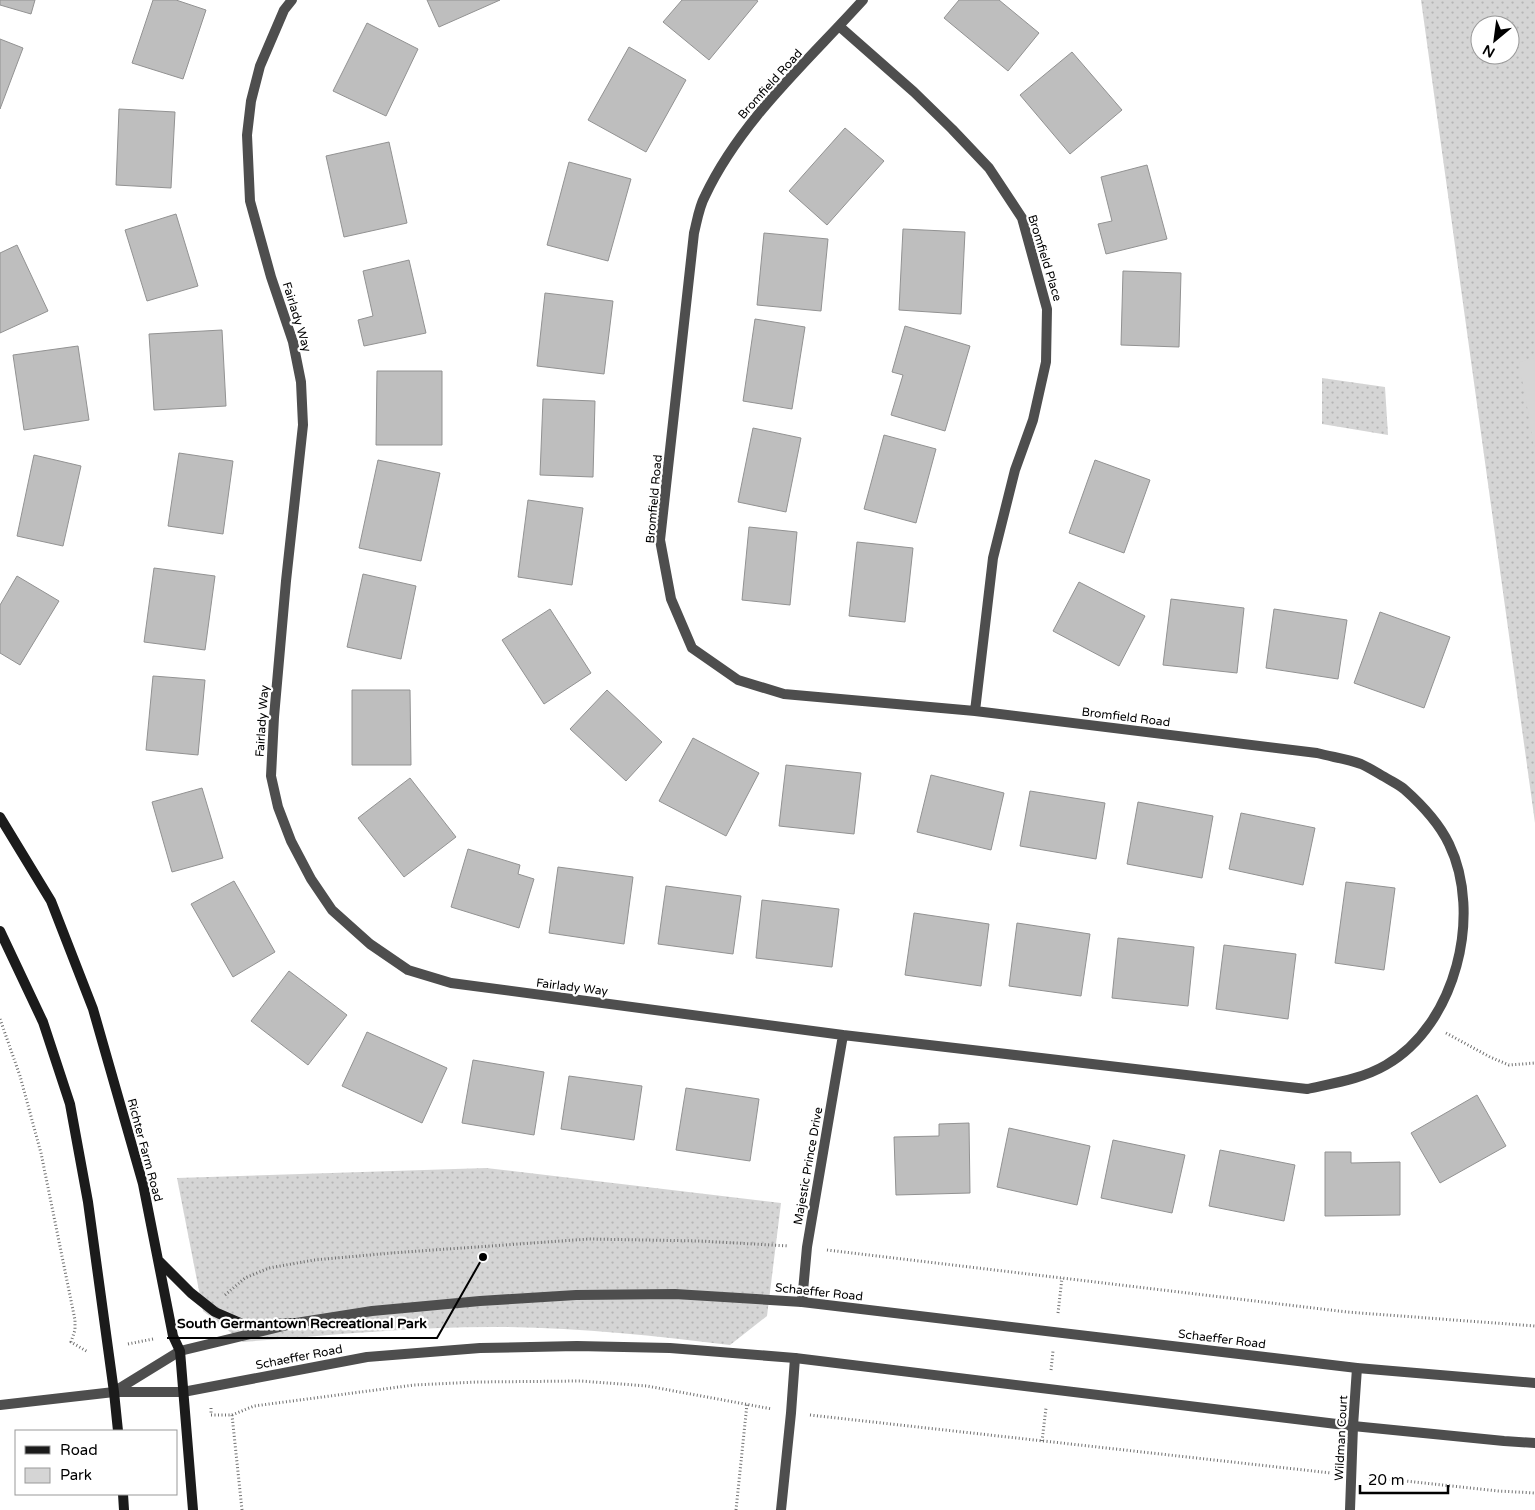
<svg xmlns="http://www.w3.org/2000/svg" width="1535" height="1510" font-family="'Varela Round',sans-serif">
	<defs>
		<pattern id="green-dots" width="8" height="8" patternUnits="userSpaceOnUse" patternTransform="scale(1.25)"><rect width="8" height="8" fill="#d5d5d5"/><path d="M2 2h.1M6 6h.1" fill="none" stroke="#b5b5b5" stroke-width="1.8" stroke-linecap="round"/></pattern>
	</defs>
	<rect width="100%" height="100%" fill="#fff"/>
	<path fill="url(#green-dots)" fill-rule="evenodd" d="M1421,0H1535V823ZM1480,25H1510V55H1480Z
		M1322,378L1385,387L1388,435L1322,424Z
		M486,1168L781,1203L767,1316L730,1345C656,1336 582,1328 508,1327C419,1326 331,1335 243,1342L203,1311L177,1178Z"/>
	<path fill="#d5d5d5" d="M1535,358V451L1519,362Z"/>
	<path fill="#bebebe" stroke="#929292" d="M0,0H35L31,14L0,5Z
		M153,0H176L206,10L183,79L132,63Z
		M427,0H500L439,27Z
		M682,0H756L758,1L709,60L663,22Z
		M959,0H999L1039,33L1008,71L944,18Z
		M367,23L418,49L386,116L333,91Z
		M0,39L23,48L0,109Z
		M629,47L686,80L646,152L588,120Z
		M1072,52L1122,110L1070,154L1020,95Z
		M119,109L175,112L171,188L116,185Z
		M845,128L884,161L827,225L789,191Z
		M389,142L407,223L344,237L326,156Z
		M569,162L631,179L608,261L547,245Z
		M1147,165L1167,239L1106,254L1098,224L1112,221L1101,177Z
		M176,214L198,286L147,301L125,230Z
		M903,229L965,232L961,314L899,310Z
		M764,233L828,239L821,311L757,305Z
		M17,245L48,311L0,333V253Z
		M409,260L426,333L364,346L358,320L373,316L363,271Z
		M1123,271L1181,273L1179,347L1121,345Z
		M545,293L613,301L604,374L537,366Z
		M755,319L805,327L792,409L743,401Z
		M905,326L970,346L945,431L891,415L903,375L892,372Z
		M222,330L226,406L154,410L149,334Z
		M78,346L89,420L24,430L13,355Z
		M377,371H442V445H376Z
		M543,399L595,401L593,477L540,475Z
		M753,428L801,438L786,512L738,502Z
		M884,435L936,449L916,523L864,509Z
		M179,453L233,461L223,534L168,526Z
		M34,455L81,466L63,546L17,536Z
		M378,460L440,473L421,561L359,548Z
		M1095,460L1150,480L1124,553L1069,533Z
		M528,500L583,508L572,585L518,577Z
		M749,527L797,532L790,605L742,600Z
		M857,542L913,548L905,622L849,616Z
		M154,568L215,576L205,650L144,642Z
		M363,574L416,586L401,659L347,647Z
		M17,576L59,601L20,665L0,653V605Z
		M1079,582L1145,616L1119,666L1053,631Z
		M1171,599L1244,608L1237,673L1163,665Z
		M550,609L591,673L544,704L502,640Z
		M1274,609L1347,620L1338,679L1266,668Z
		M1380,612L1450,637L1424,708L1354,683Z
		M153,676L205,680L198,755L146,750Z
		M352,690H410L411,765H352Z
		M607,690L662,742L626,781L570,729Z
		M693,738L759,773L726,836L659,801Z
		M786,765L861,773L854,834L779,826Z
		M931,775L1004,793L991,850L917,832Z
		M410,778L456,837L404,877L358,818Z
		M202,788L223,858L172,872L152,802Z
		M1030,791L1105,803L1096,859L1020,846Z
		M1138,802L1213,816L1202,878L1127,864Z
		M1241,813L1315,828L1303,885L1229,869Z
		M468,849L520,865L518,874L534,879L519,928L451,907Z
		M558,867L633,877L624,944L549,933Z
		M234,881L275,952L233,977L191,904Z
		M1346,882L1395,888L1384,970L1335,963Z
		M666,886L741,896L733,954L658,944Z
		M762,900L839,909L832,967L756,958Z
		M914,913L989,924L981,986L905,975Z
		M1017,923L1090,934L1081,996L1009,986Z
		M1118,938L1194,947L1188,1006L1112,998Z
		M1224,945L1296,954L1288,1019L1216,1009Z
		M289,971L347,1015L308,1065L251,1021Z
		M367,1032L447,1068L422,1123L342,1086Z
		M473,1060L544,1072L534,1135L462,1123Z
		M569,1076L642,1086L634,1140L561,1129Z
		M686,1088L759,1099L750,1161L676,1150Z
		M1477,1095L1506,1146L1440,1183L1411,1133Z
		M969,1123L970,1193L896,1195L894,1137L939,1136V1124Z
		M1009,1128L1090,1146L1077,1205L997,1187Z
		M1113,1140L1185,1155L1172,1213L1101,1198Z
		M1220,1150L1295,1165L1284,1221L1209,1206Z
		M1325,1152H1351V1163L1400,1162V1215L1325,1216Z"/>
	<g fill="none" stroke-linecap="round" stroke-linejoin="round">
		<path stroke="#707070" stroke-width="3" stroke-dasharray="1 2.5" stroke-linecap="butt" d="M0,1019L20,1076L41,1153L75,1320V1330L71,1342L88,1352
			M1446,1033L1490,1057L1509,1065L1535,1063
			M827,1250L1347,1312L1535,1326
			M225,1295L245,1278L269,1268L314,1260L392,1253L589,1239L700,1241L789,1246
			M1058,1313L1062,1278
			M128,1344L153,1339
			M1051,1370L1053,1351
			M211,1408V1415H232L254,1406L414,1385L477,1382L581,1381L647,1386L772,1409
			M232,1415L242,1510
			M810,1415L1331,1473
			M1042,1441L1046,1408
			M1369,1477L1498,1491L1535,1493
			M736,1510L747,1404"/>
		<path stroke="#4e4e4e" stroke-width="10" d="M292,0L284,10L260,66L251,101L247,135L250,201L271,277L293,342L301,382L303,425L286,581L274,717L271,776L278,807L291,841L311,879L332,910L370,944L408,970L451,983L843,1035L1307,1089C1334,1083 1362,1079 1386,1065C1456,1025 1483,914 1449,844C1439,823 1421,804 1404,789C1399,785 1393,782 1388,779C1379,774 1370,768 1361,764C1347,759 1332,757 1317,753L975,711L784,694L738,680L692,648L671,599L660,540L694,233C697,221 699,207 705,196C741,120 807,62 863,0
			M839,26L914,92L952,129L989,168L1022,218L1047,309L1046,362L1033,420L1015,470L993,558L975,711
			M802,1302L807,1247L843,1035
			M781,1510L791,1413L795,1358
			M1350,1510L1353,1426L1357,1368"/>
		<path stroke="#4e4e4e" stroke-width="10" d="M115,1391L180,1351L296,1323L372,1311L480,1301L576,1295L675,1294L802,1302L1357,1368L1535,1383
			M0,1405L114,1392H183L367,1357L480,1348L577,1346L670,1348L795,1358L1353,1426L1504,1441L1535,1443"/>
		<path stroke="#1b1b1b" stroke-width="10" d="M0,817L51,901L93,1009L143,1184L173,1336L180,1351L193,1510
			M0,931L43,1022L70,1104L88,1202L114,1392L118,1431
			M158,1260L191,1293L215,1312L245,1325L296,1323
			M123,1494L124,1510"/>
	</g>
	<g text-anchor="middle" stroke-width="4.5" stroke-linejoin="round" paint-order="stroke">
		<g font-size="12" fill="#000" stroke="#fff">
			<text transform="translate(770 84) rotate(-48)" y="4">Bromfield Road</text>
			<text transform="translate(1045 258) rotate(73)" y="4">Bromfield Place</text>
			<text transform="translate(297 317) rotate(73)" y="4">Fairlady Way</text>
			<text transform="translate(654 499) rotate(-85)" y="4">Bromfield Road</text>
			<text transform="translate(1126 717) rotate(7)" y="4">Bromfield Road</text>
			<text transform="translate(262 721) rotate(-86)" y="4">Fairlady Way</text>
			<text transform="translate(572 987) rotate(7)" y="4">Fairlady Way</text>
			<text transform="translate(145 1150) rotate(75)" y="4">Richter Farm Road</text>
			<text transform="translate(808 1166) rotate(-80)" y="4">Majestic Prince Drive</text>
			<text transform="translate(819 1292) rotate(6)" y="4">Schaeffer Road</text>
			<text transform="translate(1222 1339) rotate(7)" y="4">Schaeffer Road</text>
			<text transform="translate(299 1357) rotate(-11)" y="4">Schaeffer Road</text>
			<text transform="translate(1341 1438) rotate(-87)" y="4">Wildman Court</text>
		</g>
	</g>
	<path fill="none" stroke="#000" stroke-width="2" d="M483 1257L437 1338H167"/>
	<circle fill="#000" stroke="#fff" stroke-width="2" cx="483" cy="1257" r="5"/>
	<g font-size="14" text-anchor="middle" font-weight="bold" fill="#000" stroke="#fff" stroke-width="4.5" stroke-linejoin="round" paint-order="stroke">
		<text x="302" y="1328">South Germantown Recreational Park</text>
	</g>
	<rect x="15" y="1430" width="162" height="65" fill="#ffffff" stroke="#999999"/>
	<rect x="25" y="1446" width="25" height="8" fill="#1b1b1b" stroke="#999999"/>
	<text x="60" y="1455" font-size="15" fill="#000000">Road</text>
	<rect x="25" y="1468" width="25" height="15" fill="#d5d5d5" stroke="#999999"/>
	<text x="60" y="1480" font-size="15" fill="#000000">Park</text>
	<g transform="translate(1495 40) rotate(209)"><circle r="24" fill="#ffffff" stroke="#999999"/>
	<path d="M0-4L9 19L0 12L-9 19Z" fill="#000000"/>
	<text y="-8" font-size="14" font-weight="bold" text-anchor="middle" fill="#000000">N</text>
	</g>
	<path d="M1360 1485v8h88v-8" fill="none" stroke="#000000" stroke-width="2.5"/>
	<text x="1368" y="1485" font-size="15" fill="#000000" stroke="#ffffff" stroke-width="4" paint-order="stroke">20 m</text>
</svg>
